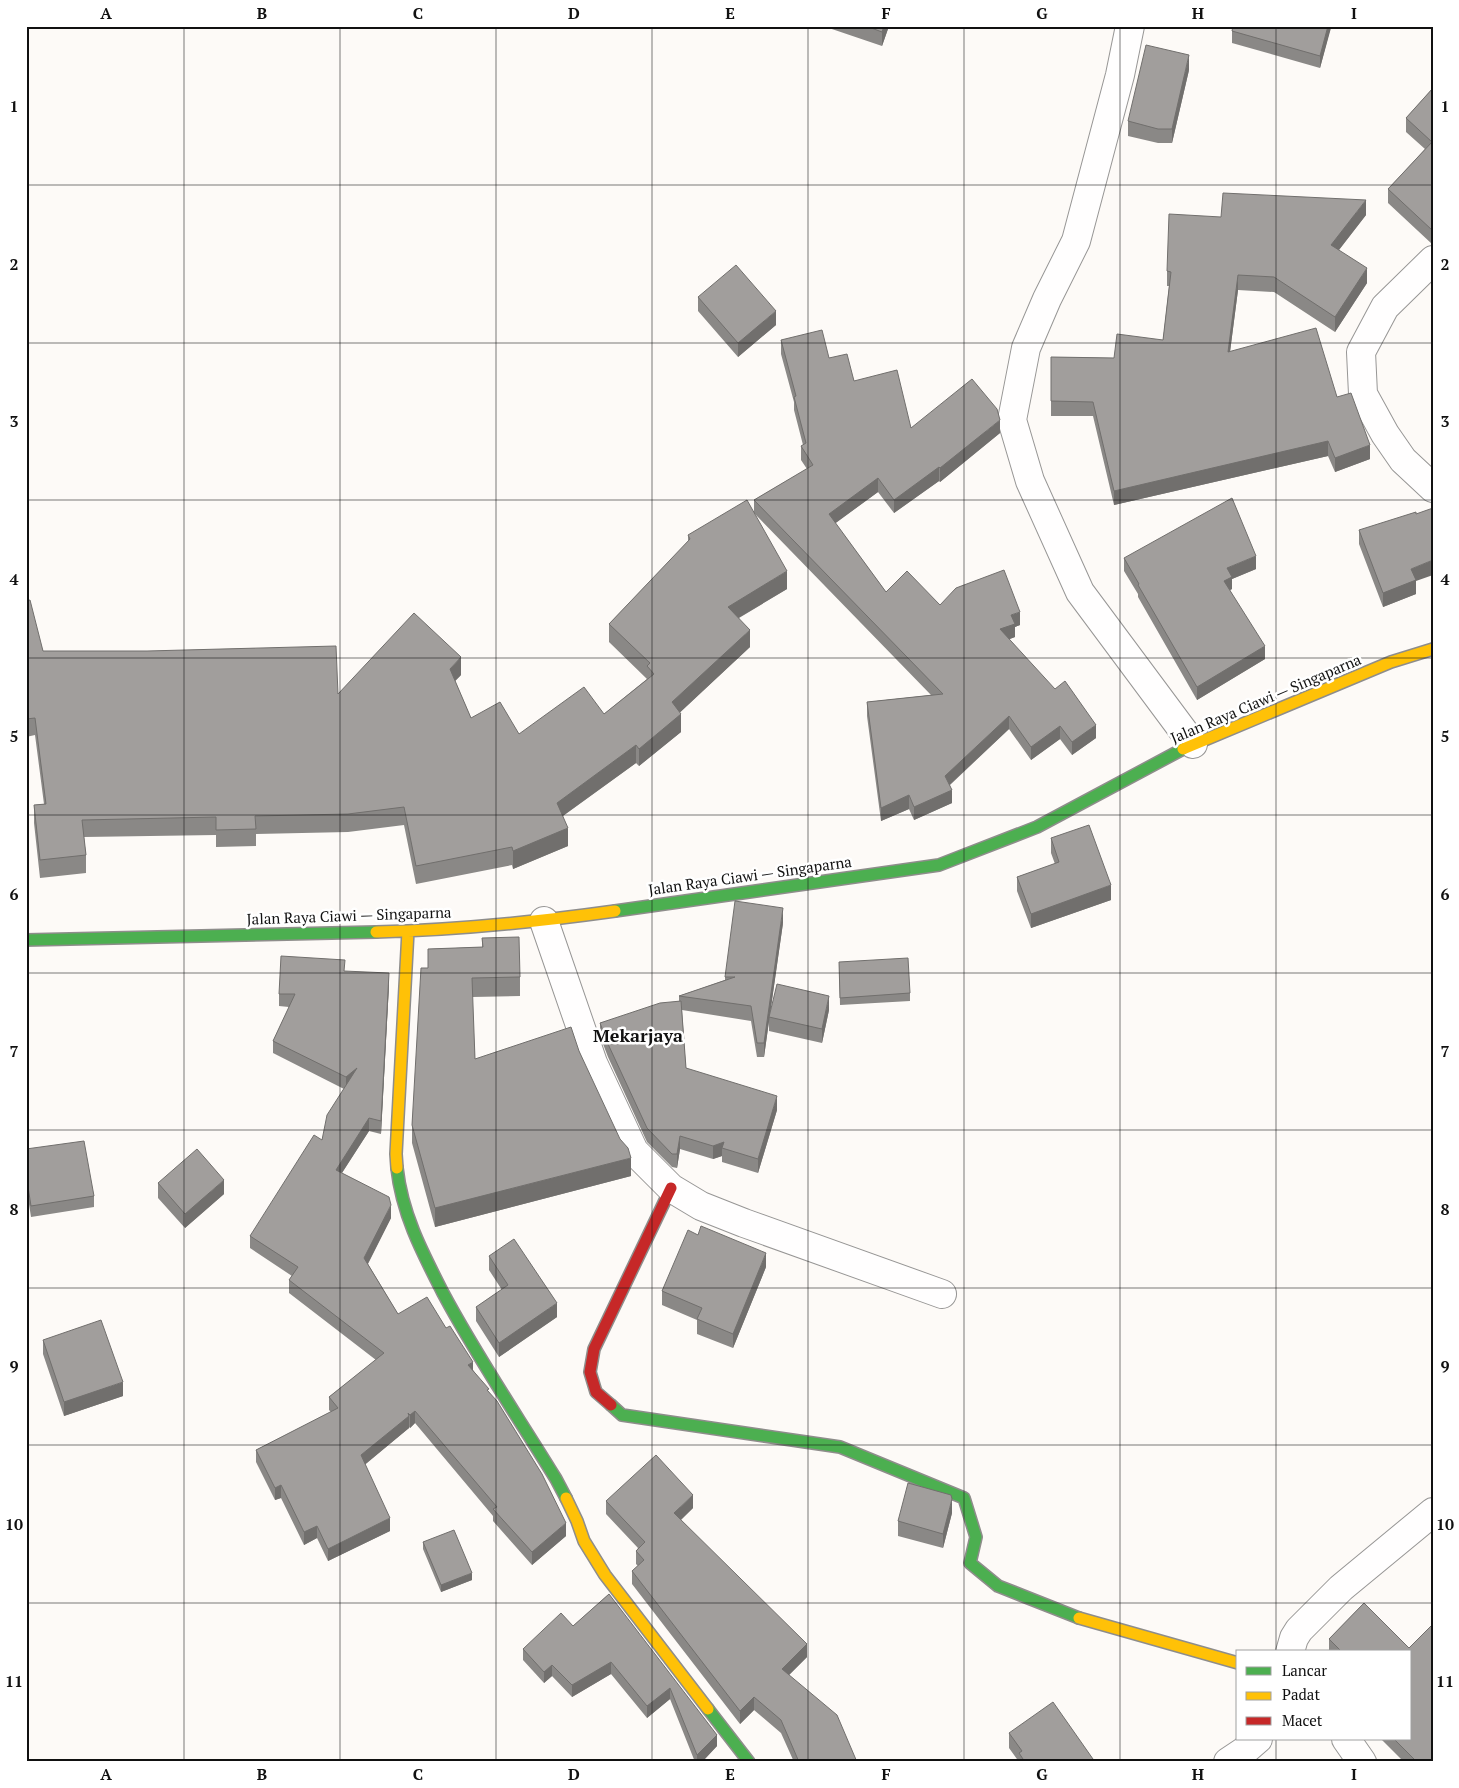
<svg xmlns="http://www.w3.org/2000/svg" width="1459" height="1788" font-family="'PT Serif',serif">
	<rect width="100%" height="100%" fill="#fdfaf7"/>
	<g fill="none" stroke-linecap="round" stroke-linejoin="round">
		<defs>
			<path id="street" d="M1130,26L1120,75L1076,241L1047,299L1026,348L1012,420L1030,481L1080,592L1193,744
				M1433,260L1385,307L1361,352L1363,394L1385,434L1403,460L1433,488
				M544,921L593,1063L634,1151L671,1188L701,1206L744,1223L942,1294
				M1290,1652L1294,1638L1299,1630L1341,1588L1433,1512
				M1346,1739L1362,1762
				M1228,1762L1243,1752L1258,1739"/>
			<path id="fast" d="M615,911L939,865L1037,827L1183,749
				M26,940L376,932
				M397,1168C402,1214 422,1252 443,1293C477,1357 518,1417 556,1479L566,1498
				M611,1405L622,1415L840,1447L964,1498L976,1537L970,1563L998,1586L1079,1618
				M708,1709L749,1762"/>
			<path id="slow" d="M1183,749L1391,662L1433,649
				M376,932C456,930 536,922 615,911
				M397,1168L396,1154L408,931
				M566,1498L577,1521L584,1541L605,1575L708,1709
				M1079,1618L1238,1663"/>
			<path id="jam" d="M611,1405L596,1392L590,1372L594,1349L671,1188"/>
		</defs>
		<use href="#street" stroke="#979695" stroke-width="30"/>
		<use href="#fast" stroke="#8e8d8b" stroke-width="14"/>
		<use href="#slow" stroke="#8e8d8b" stroke-width="14"/>
		<use href="#jam" stroke="#8e8d8b" stroke-width="14"/>
		<use href="#street" stroke="#fffefe" stroke-width="28"/>
		<use href="#fast" stroke="#4caf50" stroke-width="11"/>
		<use href="#slow" stroke="#ffc107" stroke-width="11"/>
		<use href="#jam" stroke="#c62828" stroke-width="11"/>
	</g>
	<path fill="#8a8886" d="M823,26H889L882,46Z
		M1331,26L1320,68L1232,43V31Z
		M1189,70L1172,143H1158L1128,136V121Z
		M1433,88V243L1432,244L1388,203V189L1425,149L1406,132V118Z
		M1366,215L1339,250L1367,283L1335,332L1274,292L1238,290L1230,352L1337,397L1370,459L1335,472L1328,456L1114,505L1093,416H1051V357L1114,358L1163,340L1169,286H1167V271L1221,217Z
		M698,297L776,325L738,357L698,311Z
		M781,340L829,358L854,381L911,428L1000,433L940,482L939,481L894,513L878,492L835,523L886,592L1020,625L1015,627V637L1009,639L1096,738L1072,755L1060,739L1031,760L1009,729L950,785L952,803L914,820L909,809L881,821L867,716V702L931,695L754,513V500L807,469L801,460V446L803,445L794,410V402L781,354Z
		M1359,530L1416,581V594L1383,607L1359,544Z
		M688,535L787,589L739,618L750,647L680,712L681,732L639,766L636,763L563,816L568,846L513,869L512,865L416,884L404,825L348,832L256,834V846L216,847V835L84,837L86,855V873L40,878L34,823V805L44,804L35,735L26,737V601L43,651L338,694L461,675L455,681L471,718L519,734L604,714L647,679L609,642V624L688,542Z
		M1124,558L1256,569L1232,579V589L1230,590L1265,659L1197,700L1138,597V594L1124,571Z
		M1051,838L1111,900L1031,928L1017,891V877L1055,864L1051,853Z
		M783,923L770,1013L829,1010L822,1043L769,1031V1020L764,1057H757L751,1021L682,1010L686,1068L777,1110L758,1173L722,1162V1156L713,1159L680,1149L677,1168L672,1167L647,1142L608,1057L600,1036V1023L679,1001V996L725,980V977Z
		M482,938L520,977V996L472,997L475,1059L579,1051L631,1176L435,1227L412,1143V1125L428,968V949L482,947Z
		M839,962L910,993V1001L840,1005Z
		M345,971L389,985L381,1134L369,1131L342,1173L391,1218L368,1264L398,1314L446,1328L473,1370L489,1392L566,1536L532,1565L493,1521V1516L415,1423L410,1428L409,1427V1428L365,1464L390,1531L328,1561L317,1538L304,1545L281,1498L275,1500L256,1462V1450L331,1412L329,1410V1397L376,1360L289,1293V1280L292,1276L250,1248V1236L322,1140L344,1089L273,1053V1041L289,1007L279,1006V994Z
		M26,1149L94,1196V1207L31,1217L26,1185Z
		M158,1183L224,1194L185,1228L158,1198Z
		M489,1256L557,1317L499,1357L476,1321V1307L502,1290L489,1270Z
		M766,1267L733,1348L697,1334V1320L662,1305V1291Z
		M43,1340L123,1396L64,1416L43,1354Z
		M606,1501L693,1508L681,1520L807,1657L789,1675L857,1762H794L781,1733L754,1710L740,1724L632,1584V1571L638,1566L636,1564V1551L638,1548L606,1514Z
		M952,1513L943,1548L898,1536V1521Z
		M423,1542L472,1580L441,1592L423,1549Z
		M609,1594L717,1746L702,1762H695L670,1699L647,1718L611,1674L572,1697L552,1676L544,1683L523,1660V1649L573,1626Z
		M1364,1603L1409,1648L1433,1624V1762H1404L1381,1739H1410V1652H1329V1639Z
		M1009,1733L1093,1762H1019L1009,1748Z"/>
	<path fill="#716f6d" d="M884,26H889L882,46V32Z
		M1328,26H1331V28L1320,68V56Z
		M1189,55V70L1172,143V129Z
		M1366,200V215L1331,260V245Z
		M1433,229V243L1432,244V230Z
		M1367,268V283L1335,332V317Z
		M1238,275V290L1228,367V352Z
		M776,311V325L738,357V343Z
		M1000,420V433L940,482V468Z
		M1328,441V456L1114,505V491Z
		M1370,445V459L1335,472V458Z
		M939,467V481L894,513V500Z
		M878,478V492L829,528V514Z
		M1256,556V569L1232,579V589L1224,593V581L1227,568Z
		M1433,560V575L1416,581V594L1383,607V593L1411,569Z
		M787,571V589L728,624V607Z
		M1020,612V625L1015,627V637L1000,643V629L1011,615Z
		M750,630V647L672,720V702Z
		M1265,646V659L1197,700V687Z
		M461,657V675L450,686V669Z
		M681,714V732L639,766V749Z
		M1009,716V729L945,789V776Z
		M1096,725V738L1072,755V742Z
		M1060,726V739L1031,760V747Z
		M636,745V763L557,820V803Z
		M952,790V803L914,820V807Z
		M909,795V809L881,821V808Z
		M568,828V846L513,869V851Z
		M1111,885V900L1031,928V914Z
		M783,908V923L764,1057V1043Z
		M389,973V985L381,1134V1121Z
		M829,996V1010L822,1043V1029Z
		M357,1068L346,1090V1077Z
		M777,1096V1110L758,1173V1159Z
		M369,1118V1131L336,1182V1170Z
		M680,1136V1149L677,1168V1154Z
		M724,1142L722,1148V1156L713,1159V1146Z
		M631,1158V1176L435,1227V1208Z
		M224,1180V1194L185,1228V1214Z
		M391,1205V1218L364,1271V1258Z
		M766,1253V1267L733,1348V1334Z
		M557,1303V1317L499,1357V1343Z
		M473,1362V1375L468,1365Z
		M123,1382V1396L64,1416V1402Z
		M415,1411V1423L410,1428V1415Z
		M409,1416V1428L361,1468V1455Z
		M281,1485V1498L275,1500V1488Z
		M693,1495V1508L674,1526V1513Z
		M952,1499V1513L943,1548V1534Z
		M390,1518V1531L328,1561V1549Z
		M566,1523V1536L532,1565V1552Z
		M317,1526V1538L304,1545V1532Z
		M472,1573V1580L441,1592V1585Z
		M807,1644V1657L782,1682V1669Z
		M611,1662V1674L572,1697V1685Z
		M552,1665V1676L544,1683V1672Z
		M670,1688V1699L647,1718V1706Z
		M754,1697V1710L740,1724V1711Z
		M717,1735V1746L702,1762H697V1755Z"/>
	<path fill="#a19e9c" stroke="#716f6d" d="M866,26H884L882,32Z
		M1233,26H1328L1320,56L1232,31Z
		M1146,45L1189,55L1172,129H1158L1128,121Z
		M1433,88V229L1432,230L1388,189L1432,142L1406,118Z
		M1223,193L1366,200L1331,245L1367,268L1335,317L1274,277L1238,275L1228,352L1316,328L1337,397L1351,393L1370,445L1335,458L1328,441L1114,491L1093,402L1051,401V357L1114,358L1117,334L1163,340L1171,272L1167,271L1169,214L1221,217Z
		M736,265L776,311L738,343L698,297Z
		M822,330L829,358L847,354L854,381L897,370L911,428L972,379L997,409L1000,420L940,468L939,467L894,500L878,478L829,514L886,592L907,571L940,605L956,588L1004,570L1020,612L1011,615L1015,624L1000,629L1055,689L1065,681L1096,725L1072,742L1060,726L1031,747L1009,716L945,776L952,790L914,807L909,795L881,808L867,702L943,694L754,500L813,465L801,446L806,443L794,397L796,396L781,340Z
		M1232,498L1256,556L1227,568L1232,577L1224,581L1265,646L1197,687L1138,585L1139,584L1124,558Z
		M747,500L787,571L728,607L750,630L672,702L681,714L639,749L636,745L557,803L568,828L513,851L512,847L416,866L404,807L348,814L255,816L256,829L216,830V817L82,820L86,855L40,860L34,805L46,804L35,718L26,719V601L30,600L43,651H147L336,646L338,694L414,613L461,657L450,669L471,718L500,702L519,734L584,687L604,714L654,674L647,666L650,663L609,624L690,539L688,535Z
		M1433,508V560L1411,569L1416,580L1383,593L1359,530L1416,512V514Z
		M1089,825L1111,885L1031,914L1017,877L1059,862L1051,838Z
		M735,901L783,908L764,1043H757L751,1006L679,996L735,977H725Z
		M519,937L520,977L472,978L475,1059L571,1027L579,1051L620,1139L628,1148L631,1158L435,1208L412,1125L421,968H428V949L483,947L482,938Z
		M281,956L345,960L344,971L389,973L381,1121L369,1118L336,1170L389,1197L391,1205L364,1258L398,1314L427,1297L446,1328L450,1326L473,1362L468,1365L489,1389L487,1390L497,1401L542,1474L566,1523L532,1552L493,1509L497,1507L415,1411L410,1415L408,1413L409,1416L361,1455L390,1518L328,1549L317,1526L304,1532L281,1485L275,1488L256,1450L338,1408L329,1397L384,1353L289,1280L298,1267L250,1236L314,1135L322,1140L327,1115L357,1068L346,1077L273,1041L295,994H279Z
		M908,958L910,993L840,998L839,962Z
		M777,984L829,996L822,1029L769,1017Z
		M681,1001L686,1068L777,1096L758,1159L722,1148L724,1142L713,1146L680,1136L677,1154H672L647,1128L608,1044L600,1023L660,1003Z
		M84,1141L94,1196L31,1206L26,1174V1149Z
		M197,1149L224,1180L185,1214L158,1183Z
		M701,1226L766,1253L733,1334L697,1319L702,1308L662,1291L688,1230L698,1235Z
		M514,1239L557,1303L499,1343L476,1307L508,1285L489,1256Z
		M101,1320L123,1382L64,1402L43,1340Z
		M656,1455L693,1495L674,1513L807,1644L782,1669L837,1715L857,1762H799L781,1720L754,1697L740,1711L632,1571L644,1560L636,1551L645,1542L606,1501Z
		M908,1483L951,1495L952,1499L943,1534L898,1521Z
		M454,1530L472,1573L441,1585L423,1542Z
		M609,1594L717,1735L697,1755L670,1688L647,1706L611,1662L572,1685L552,1665L544,1672L523,1649L561,1613L573,1626Z
		M1364,1603L1409,1648L1433,1624V1762H1417L1394,1739H1410V1652H1342L1329,1639Z
		M1053,1702L1093,1759L1090,1762H1025L1019,1753L1022,1751L1009,1733Z"/>
	<path fill="none" stroke="#111" stroke-width="1" stroke-opacity="0.55" d="M184,26V1762M340,26V1762M496,26V1762M652,26V1762M808,26V1762M964,26V1762M1120,26V1762M1276,26V1652M26,185H1433M26,343H1433M26,500H1433M26,658H1433M26,815H1433M26,973H1433M26,1130H1433M26,1288H1433M26,1445H1433M26,1603H1433M1276,1739V1762"/>
	<g text-anchor="middle" stroke-width="5" stroke-linejoin="round" paint-order="stroke">
		<g font-size="15" fill="#111" stroke="#fff">
			<text transform="translate(1266 699) rotate(-23)" y="5">Jalan Raya Ciawi — Singaparna</text>
			<text transform="translate(750 876) rotate(-8)" y="5">Jalan Raya Ciawi — Singaparna</text>
			<text transform="translate(349 916) rotate(-2)" y="5">Jalan Raya Ciawi — Singaparna</text>
		</g>
		<g font-size="18" font-weight="bold" fill="#111" stroke="#fff">
			<text x="638" y="1042">Mekarjaya</text>
		</g>
	</g>
	<rect width="1459" height="1788" fill="none" stroke="#ffffff" stroke-width="55"/>
	<rect x="1236" y="1650" width="175" height="90" fill="#ffffff" stroke="#a0a0a0"/>
	<rect x="1246" y="1667" width="25" height="8" fill="#4caf50" stroke="#a0a0a0"/>
	<text x="1282" y="1676" font-size="15" fill="#111111">Lancar</text>
	<rect x="1246" y="1692" width="25" height="8" fill="#ffc107" stroke="#a0a0a0"/>
	<text x="1282" y="1700" font-size="15" fill="#111111">Padat</text>
	<rect x="1246" y="1717" width="25" height="8" fill="#c62828" stroke="#a0a0a0"/>
	<text x="1282" y="1726" font-size="15" fill="#111111">Macet</text>
	<rect x="28" y="28" width="1404" height="1732" fill="none" stroke="#111" stroke-width="2"/>
	<g font-size="16" text-anchor="middle" font-weight="bold" fill="#111">
		<text x="106" y="19">A</text>
		<text x="262" y="19">B</text>
		<text x="418" y="19">C</text>
		<text x="574" y="19">D</text>
		<text x="730" y="19">E</text>
		<text x="886" y="19">F</text>
		<text x="1042" y="19">G</text>
		<text x="1198" y="19">H</text>
		<text x="1354" y="19">I</text>
		<text x="14" y="112">1</text>
		<text x="1445" y="112">1</text>
		<text x="14" y="270">2</text>
		<text x="1445" y="270">2</text>
		<text x="14" y="427">3</text>
		<text x="1445" y="427">3</text>
		<text x="14" y="585">4</text>
		<text x="1445" y="585">4</text>
		<text x="14" y="742">5</text>
		<text x="1445" y="742">5</text>
		<text x="14" y="900">6</text>
		<text x="1445" y="900">6</text>
		<text x="14" y="1057">7</text>
		<text x="1445" y="1057">7</text>
		<text x="14" y="1215">8</text>
		<text x="1445" y="1215">8</text>
		<text x="14" y="1372">9</text>
		<text x="1445" y="1372">9</text>
		<text x="14" y="1530">10</text>
		<text x="1445" y="1530">10</text>
		<text x="14" y="1687">11</text>
		<text x="1445" y="1687">11</text>
		<text x="106" y="1780">A</text>
		<text x="262" y="1780">B</text>
		<text x="418" y="1780">C</text>
		<text x="574" y="1780">D</text>
		<text x="730" y="1780">E</text>
		<text x="886" y="1780">F</text>
		<text x="1042" y="1780">G</text>
		<text x="1198" y="1780">H</text>
		<text x="1354" y="1780">I</text>
	</g>
</svg>
